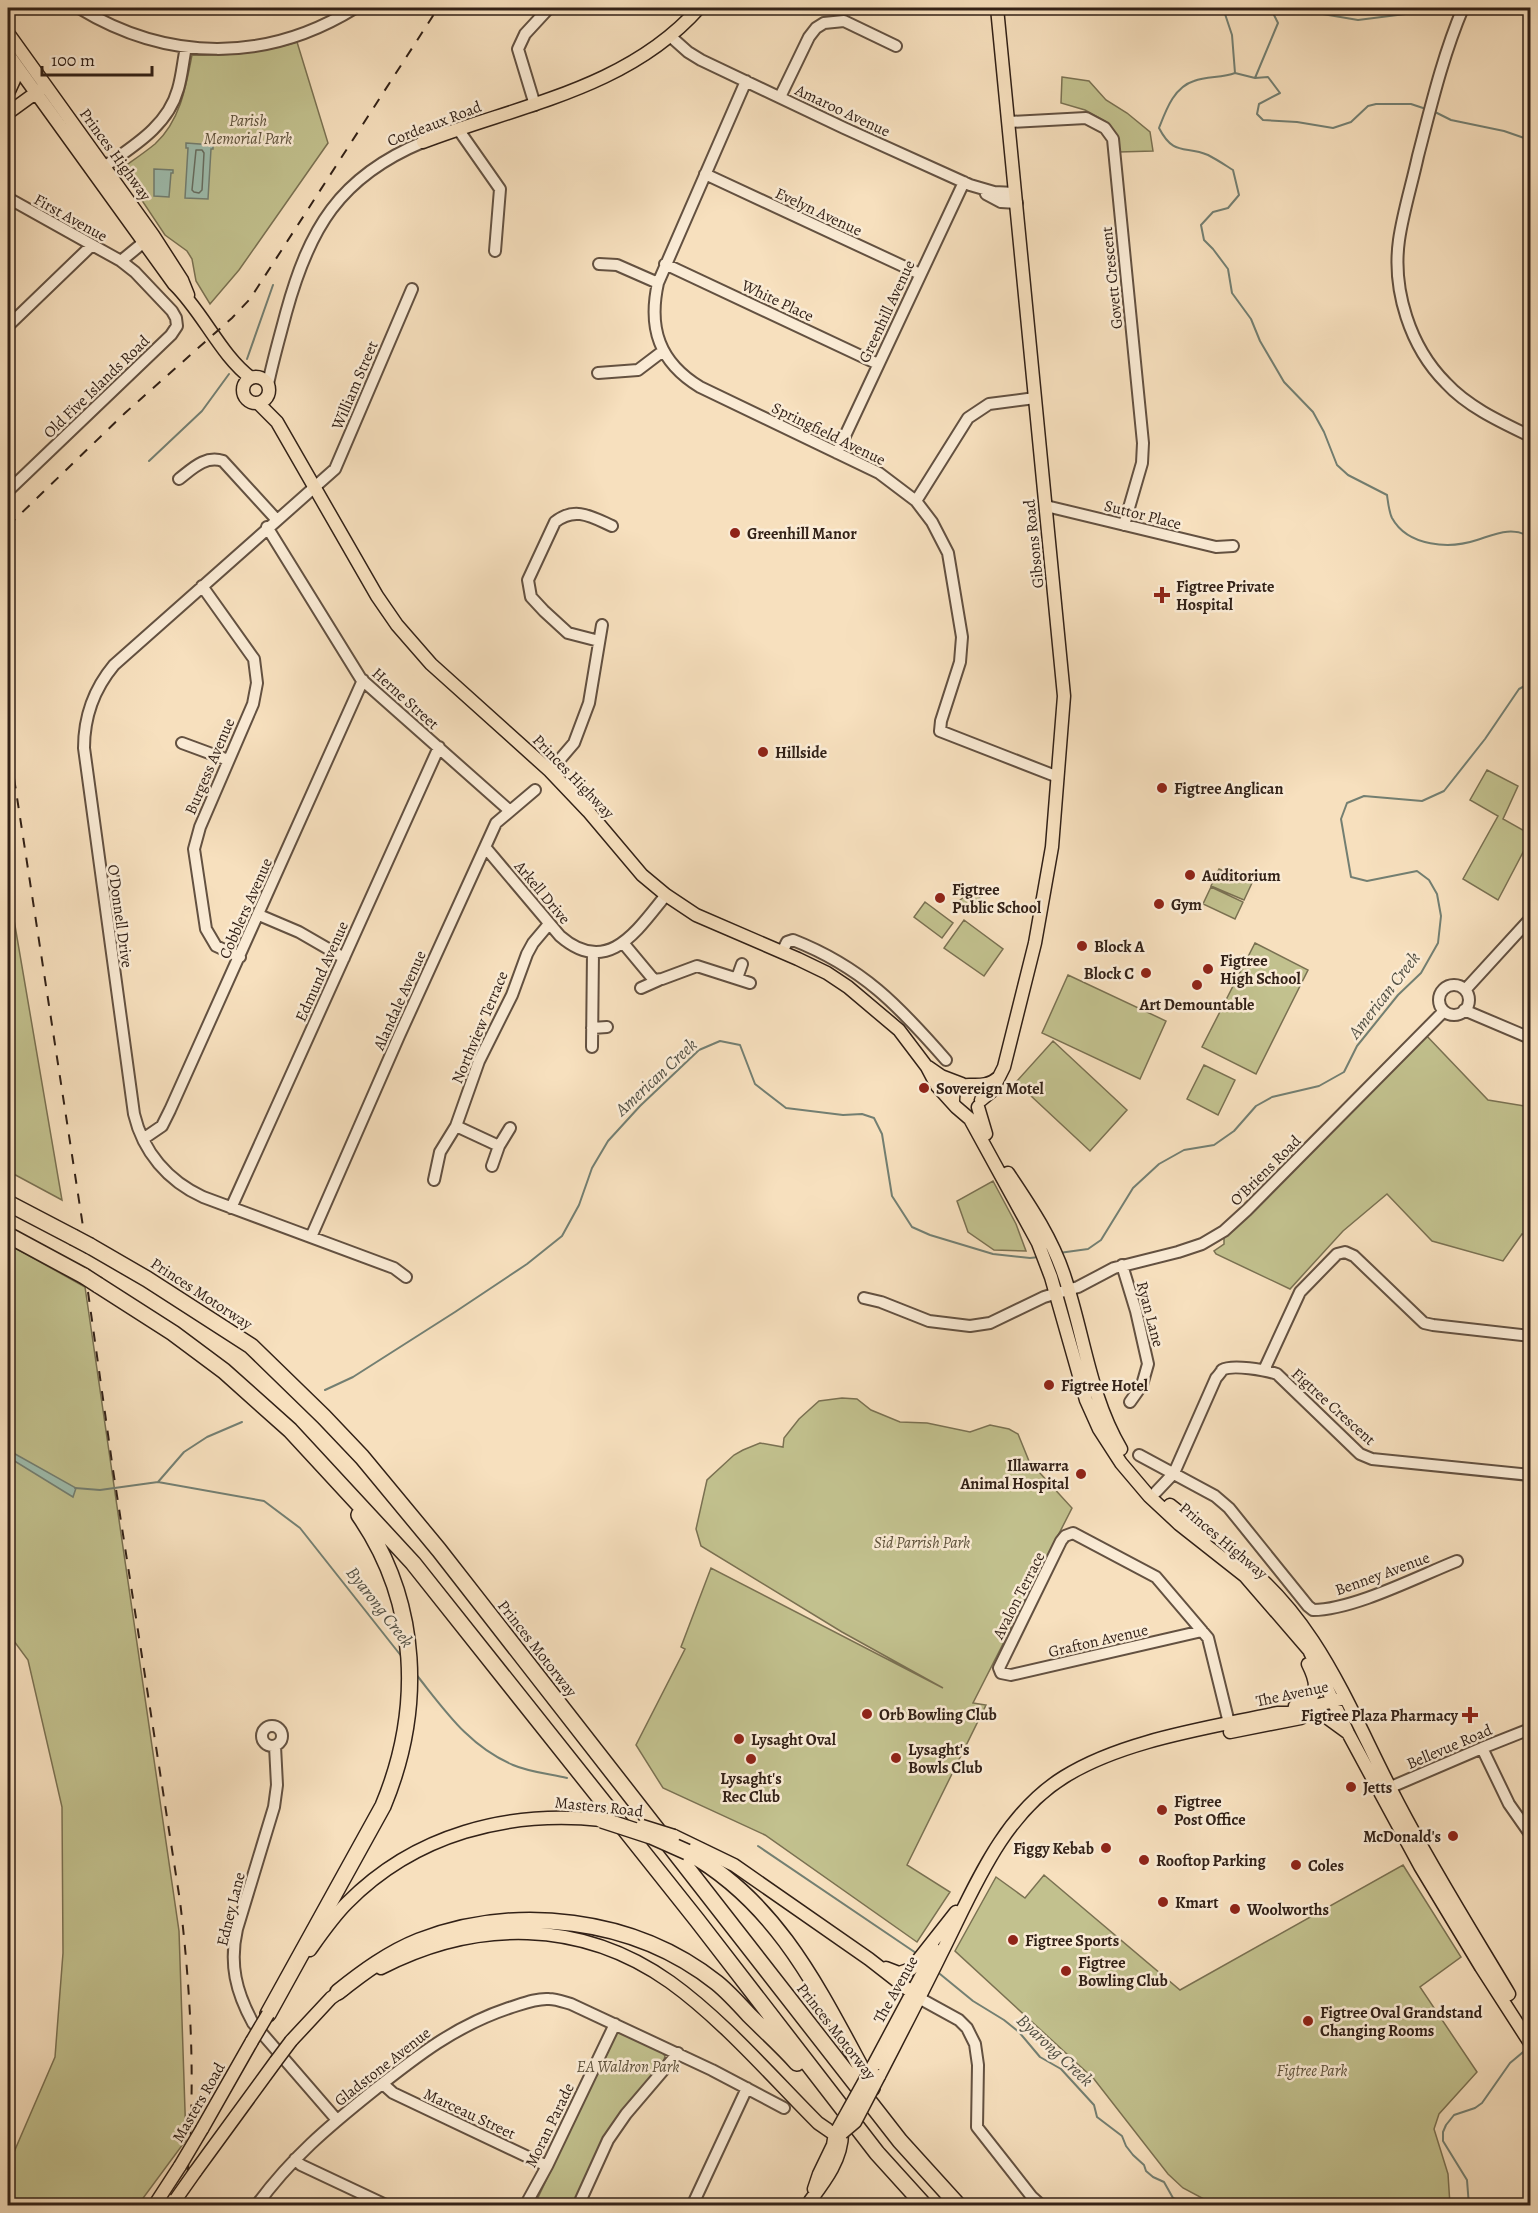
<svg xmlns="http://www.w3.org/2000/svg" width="1538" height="2213" font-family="Alegreya,serif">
	<rect width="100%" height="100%" fill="#f7e0be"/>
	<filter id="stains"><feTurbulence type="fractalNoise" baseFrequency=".00333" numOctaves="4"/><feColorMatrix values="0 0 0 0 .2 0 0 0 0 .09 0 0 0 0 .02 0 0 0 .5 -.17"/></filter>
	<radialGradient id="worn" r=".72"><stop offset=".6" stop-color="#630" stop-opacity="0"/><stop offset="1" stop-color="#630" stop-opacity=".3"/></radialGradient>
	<path fill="#c2c18e" stroke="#7a7152" stroke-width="1.5" d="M297,42L328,143L239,270L210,304L196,281L192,259L187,251L165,235L121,169C132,161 144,153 155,144C180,121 186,87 192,55C229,56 262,53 297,42Z
		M1062,77L1089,81L1106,100L1127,113L1150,132L1153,151L1119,152L1105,121L1085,110L1061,103Z
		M1487,770L1518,786L1503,819L1530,834V839L1498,900L1463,879L1498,816L1470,800Z
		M1219,869L1252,883L1244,900L1211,886Z
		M1211,887L1243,902L1235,919L1203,904Z
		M973,890L980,898L975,903L976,905L965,914L955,904Z
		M925,902L953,923L942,938L914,917Z
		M13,914L62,1200L8,1171V919Z
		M964,920L1003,949L984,976L944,948Z
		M1255,943L1308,970L1256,1074L1202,1047Z
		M1068,975L1166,1021L1140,1079L1042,1033Z
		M1423,1032L1488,1100L1530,1107V1237L1522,1234L1503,1261L1432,1241L1387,1194L1343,1231L1290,1289L1216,1254L1214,1251L1224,1244V1231Z
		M1053,1041L1127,1110L1090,1151L1016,1082Z
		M1204,1065L1235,1080L1218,1115L1187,1099Z
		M993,1181L1016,1224L1026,1251L994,1250L968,1232L957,1201Z
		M8,1244L85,1287L179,1931L186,2140L138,2205H8V2166L55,2057L63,1953L62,1807L28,1660L8,1633Z
		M842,1398L857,1399L871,1410L900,1422L927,1423L970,1432L990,1425L1009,1429L1018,1434L1029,1461L1072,1508L973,1703L986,1705L907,1865L950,1892L917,1942L765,1835L663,1788L636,1745L685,1649L681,1647L711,1568L943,1688L842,1632L701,1546L696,1529L707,1480L734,1455L743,1450L760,1443L783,1447L784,1438L799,1419L819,1401Z
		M1403,1865L1461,1957L1420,1987L1477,2072L1439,2114L1434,2129L1448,2174L1450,2205H1215L1183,2188L1168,2174L1094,2079L955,1951L996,1877L1025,1898L1044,1875L1180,1990Z
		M620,2032L661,2051L665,2056L663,2064L600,2148L573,2205L534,2206L616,2033Z"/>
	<path fill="#9ebdae" stroke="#737f72" stroke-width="1.5" d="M186,143L213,145V149H211L208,199L185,198L188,148H186Z
		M154,169L173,170V173H171L169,197L154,196Z
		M8,1450L76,1488L73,1497L8,1457Z"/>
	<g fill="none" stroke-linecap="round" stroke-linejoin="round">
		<path stroke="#686f62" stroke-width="1.5" d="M196,150H202L204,153L202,190L199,193L194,192L192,190Z"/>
		<path stroke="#737f72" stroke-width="2" d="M1223,8L1232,35L1235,73C1222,78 1207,76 1194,81C1174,87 1166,110 1159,128C1174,157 1185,145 1208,155C1216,159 1225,165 1233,170L1239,195L1228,208L1213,212L1201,225L1204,240L1213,249L1228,269L1232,293L1251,319L1260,341L1284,382L1313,412L1324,432L1337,465L1348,475L1387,495C1388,502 1389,512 1392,518C1408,547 1450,549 1477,540C1496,534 1512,526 1530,537
			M1464,12H1530
			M1235,73L1255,78L1268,77L1280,93L1259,104L1257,114L1263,120L1297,122L1333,128L1351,122L1368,106L1376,104H1411L1426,109
			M1255,78L1278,23L1272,11H1305L1358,20L1437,10L1459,11
			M1435,112L1451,120L1504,131L1530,140
			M247,359L273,285
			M149,461L202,411L229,374
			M1059,1253L1088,1249L1101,1240L1133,1188L1159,1164L1184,1150L1214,1145L1234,1131L1256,1106L1272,1097L1319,1086L1344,1072L1357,1046L1398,995L1421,973L1438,943L1441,916L1437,894L1429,880L1417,871L1367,881L1351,877L1341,819L1347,803L1364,796L1422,801L1444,791L1485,739L1519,689L1530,683
			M325,1390L353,1377L455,1312L527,1264L562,1236L579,1205L592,1168L608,1141L640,1106L699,1050L720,1041L740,1045L755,1084L786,1108L843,1115L862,1114L874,1118L882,1134L892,1196L912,1227L930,1235L993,1254L1030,1258L1039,1257
			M158,1482L264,1501L300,1528L402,1657
			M75,1488L100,1490L158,1482L184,1452L207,1437L242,1422
			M415,1673C444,1709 468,1746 513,1765C529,1772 550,1774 567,1778
			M758,1846L916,1953
			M940,1974L973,2001L1004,2020L1019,2032L1040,2057L1061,2069L1094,2105L1097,2117L1122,2136L1126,2146L1133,2155L1144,2165L1146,2171L1153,2177L1164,2182L1173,2198L1190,2206
			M1469,2206L1467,2180L1443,2141V2132L1446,2125L1454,2115L1475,2108L1482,2103L1510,2063L1528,2048"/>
		<defs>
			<path id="minor" d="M79,8C168,62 266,63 355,8
				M1463,8C1443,55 1431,106 1418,156C1412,184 1403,212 1399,240C1392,290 1410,347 1446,383C1468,407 1501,422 1530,436
				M670,36L688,52L701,60L844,128L970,185L994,192L1015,193
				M746,81L658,283C648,328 659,362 700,387L879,473L916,501L932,522L948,553L962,637L960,662L941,721L940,731L1058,777
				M780,97L809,37L816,28L824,23L844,21L896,46
				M535,105L518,49L525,34L549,8
				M1009,122L1086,118L1105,128L1113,139L1143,443L1142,463L1124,525
				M458,129L500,189L495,251
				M97,172C128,149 167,129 178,89C182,76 183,61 186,47
				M705,174L920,274
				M986,194L1001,202L1017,203
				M8,198L121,261L135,272L172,311L176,318L177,326L171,335L8,491
				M121,261L144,242
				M599,264L617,265L658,283
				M665,264L878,364
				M8,326L91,246
				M598,373L638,370L663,351
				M268,384C273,360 280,336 286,313C309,229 339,177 423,142
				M837,453L964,182
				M179,479C192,469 205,455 223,461L276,519
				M916,501L968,418L989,404L1035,398
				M1046,506L1216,547L1233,546
				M267,527L361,679L510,811
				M202,586L254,659L257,683L253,704L200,827L194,849L206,929L216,946L240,957
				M599,641L568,633L544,611L531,597L528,580L555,522C575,506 592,517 612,526
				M182,743L228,760
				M550,771L574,743L589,703L602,625
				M485,847L560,936C608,978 638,929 666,895
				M259,915L299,932L344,958
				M624,944L654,980L662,979L697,966L750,983
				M782,952L787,942L793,940C862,967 899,1006 946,1060
				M737,978L742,964
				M1439 1000a15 15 0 1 1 30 0a15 15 0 1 1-30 0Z
				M641,988L659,980
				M1465,990L1530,919
				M1464,1010L1530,1038
				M592,1028L607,1027
				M592,1047L593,952
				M456,1126L499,1146L492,1166
				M143,1139L162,1126L170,1110L363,680
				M499,1146L510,1128
				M434,1180L440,1152L456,1126L479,1061L512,995L527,954L533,943L549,924
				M231,1208L439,747
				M311,1237L399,1036L496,823L535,790
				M1122,1265L1136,1311L1148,1364L1142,1385L1130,1402
				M406,1277L394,1268L203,1197C168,1181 143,1152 134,1114L84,748C84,718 94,689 114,665L335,469L412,289
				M864,1298L881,1302L929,1321L970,1326L990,1323L1044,1297L1078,1287L1114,1268L1178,1252L1202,1244L1224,1231L1247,1210L1444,1011
				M1264,1370L1300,1292L1337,1254L1345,1252L1354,1256L1424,1323L1433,1325L1530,1336
				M1139,1455L1215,1496L1229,1508L1308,1606L1313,1610C1353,1610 1419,1576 1457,1561
				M1156,1492L1174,1473L1216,1378C1217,1377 1222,1371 1222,1370C1232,1364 1266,1370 1277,1374L1360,1454L1372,1459L1530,1475
				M1202,1631L1011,1675L1001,1673L999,1668L1061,1541L1065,1536L1073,1533L1156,1577L1208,1638L1229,1723
				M262 1736a10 10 0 1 1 20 0a10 10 0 1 1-20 0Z
				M275,1746L277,1785L274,1807L237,1929C229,1964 236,1992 253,2023L337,2120
				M1482,1748L1509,1804L1530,1834
				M1384,1790L1482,1748L1530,1729
				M919,1998L959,2020L967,2028L975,2044L978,2065L977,2127L1032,2197L1042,2206
				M383,2084L393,2093L547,2166
				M295,2159L301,2165L388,2206
				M256,2206C291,2158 328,2127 373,2091C417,2056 455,2026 509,2008C522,2004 536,1998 549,1999C556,1999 564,2002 571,2004L712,2070L784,2108
				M525,2206L547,2166L615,2024
				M578,2206L608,2140L626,2114L678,2053
				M692,2206L747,2088"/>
			<path id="major" d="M8,33L153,235L182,280L188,295
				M8,54L174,284C203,312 221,356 251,378
				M8,93L14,80L10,60
				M8,113L41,89
				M423,142C519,105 627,89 699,8
				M243 390a13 13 0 1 1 26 0a13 13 0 1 1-26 0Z
				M258,403L277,422L377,596L397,625L431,664L550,771L588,811L642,875L666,895L696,915L798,959L827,973L848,987L899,1030L927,1067L937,1086L956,1107L970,1119L1038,1243L1051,1277L1086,1400L1099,1429L1121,1463L1149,1496L1179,1524L1245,1576L1309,1650L1348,1733L1420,1866L1481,1967L1530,2043
				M928,1067L941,1076L962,1084
				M981,1100L992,1091L1004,1067L1035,943L1052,847L1064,696L997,8
				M953,1101C953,1071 979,1096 999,1077
				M978,1107L986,1134
				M1008,1173C1031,1207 1053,1240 1065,1278C1084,1335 1090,1397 1121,1449
				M1170,1505L1208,1535
				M1231,1554C1320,1618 1349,1711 1399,1805C1433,1870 1472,1932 1509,1994
				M1295,1706C1320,1699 1318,1684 1308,1664
				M1315,1715L1326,1717L1348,1733
				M1230,1732L1301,1718
				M674,1836L734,1865L869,1959L919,1998
				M310,1950C322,1933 333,1917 347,1903C415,1834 508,1810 602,1820
				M381,1968C476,1919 581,1919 670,1982C723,2020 772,2077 818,2123L834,2134
				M886,1968L899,1973L911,1969L956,1912
				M291,2041L331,1998L345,1988
				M873,2066L935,1950
				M879,2076C900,2035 921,1995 941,1954C973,1891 1001,1816 1064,1777C1123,1740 1209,1728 1277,1713H1288L1341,1699
				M202,2129L252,2041
				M195,2172L276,2061
				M814,2189L819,2174L833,2145L835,2133
				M810,2201C825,2181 842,2159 842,2133L834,2134
				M154,2206L180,2166"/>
			<path id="highway" d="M8,1203L73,1237
				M8,1235L84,1276
				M90,1246L147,1279L251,1346L324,1417L362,1457L439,1550L900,2141L959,2206
				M98,1285L173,1333L224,1371L290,1430L413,1563L697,1920L877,2153L925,2206
				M687,1852C781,1904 822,1997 872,2088
				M338,1992C363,1972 389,1953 419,1941C516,1904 634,1917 717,1983C728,1992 739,2004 749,2015C765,2031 782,2046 797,2063
				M268,2014L383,1806C423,1710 420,1603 359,1515"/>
		</defs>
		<use href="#minor" stroke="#635141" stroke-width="14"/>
		<use href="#major" stroke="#322117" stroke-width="15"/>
		<use href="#highway" stroke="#322117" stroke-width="18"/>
		<use href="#minor" stroke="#faebd5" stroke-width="10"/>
		<use href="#major" stroke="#f7e0be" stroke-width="12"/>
		<use href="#highway" stroke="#f7e0be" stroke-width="15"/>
		<path stroke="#322117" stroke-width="2" stroke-dasharray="10 10" stroke-linecap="butt" d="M8,526L125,413L232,318L250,299L438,8
			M8,739L84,1233
			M88,1292L113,1470L180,1901C192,2002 197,2104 184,2206"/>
		<defs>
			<path id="major-bridge" d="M642,1826L674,1836
				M252,2041L268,2014
				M276,2061L291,2041
				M838,2129L873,2066
				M842,2133L855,2122L879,2076
				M180,2166L202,2129
				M176,2199L195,2172"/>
			<path id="highway-bridge" d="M73,1237L90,1246
				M84,1276L98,1285
				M602,1820L651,1836L687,1852"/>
		</defs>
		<use href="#major-bridge" stroke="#322117" stroke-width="15" stroke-linecap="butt"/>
		<use href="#highway-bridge" stroke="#322117" stroke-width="18" stroke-linecap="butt"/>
		<use href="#major-bridge" stroke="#f7e0be" stroke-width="12"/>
		<use href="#highway-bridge" stroke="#f7e0be" stroke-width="15"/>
	</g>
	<g fill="#8f2418" stroke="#faebd5" stroke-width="2">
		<circle cx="735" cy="533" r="6"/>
		<path d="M1159 586h6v6h6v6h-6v6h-6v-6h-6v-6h6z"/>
		<circle cx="763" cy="752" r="6"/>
		<circle cx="1162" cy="788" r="6"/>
		<circle cx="1190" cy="875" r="6"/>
		<circle cx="940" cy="898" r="6"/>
		<circle cx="1159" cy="904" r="6"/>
		<circle cx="1082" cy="946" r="6"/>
		<circle cx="1208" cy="969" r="6"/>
		<circle cx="1146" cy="973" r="6"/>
		<circle cx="1197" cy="985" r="6"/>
		<circle cx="924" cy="1088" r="6"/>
		<circle cx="1049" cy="1385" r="6"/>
		<circle cx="1081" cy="1474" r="6"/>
		<circle cx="867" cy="1714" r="6"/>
		<path d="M1467 1706h6v6h6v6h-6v6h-6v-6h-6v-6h6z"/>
		<circle cx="739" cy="1739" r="6"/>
		<circle cx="896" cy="1758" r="6"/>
		<circle cx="751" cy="1759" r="6"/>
		<circle cx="1351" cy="1787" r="6"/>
		<circle cx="1162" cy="1810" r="6"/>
		<circle cx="1453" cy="1836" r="6"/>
		<circle cx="1106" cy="1848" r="6"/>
		<circle cx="1144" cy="1860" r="6"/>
		<circle cx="1296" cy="1865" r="6"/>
		<circle cx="1163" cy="1902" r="6"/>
		<circle cx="1235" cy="1909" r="6"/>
		<circle cx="1013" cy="1940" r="6"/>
		<circle cx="1066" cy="1971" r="6"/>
		<circle cx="1308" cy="2021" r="6"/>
	</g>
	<g text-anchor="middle" stroke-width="5" stroke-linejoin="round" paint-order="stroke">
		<g font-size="16" fill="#322117" stroke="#faebd5">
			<text transform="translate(843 110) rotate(25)" y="6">Amaroo Avenue</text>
			<text transform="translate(434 123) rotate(-21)" y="6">Cordeaux Road</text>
			<text transform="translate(116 154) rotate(54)" y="6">Princes Highway</text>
			<text transform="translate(819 211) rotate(25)" y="6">Evelyn Avenue</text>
			<text transform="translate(71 217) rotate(29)" y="6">First Avenue</text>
			<text transform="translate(1111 278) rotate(-96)" y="6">Govett Crescent</text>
			<text transform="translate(778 300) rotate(25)" y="6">White Place</text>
			<text transform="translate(886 311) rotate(-65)" y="6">Greenhill Avenue</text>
			<text transform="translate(354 385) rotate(-67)" y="6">William Street</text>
			<text transform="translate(96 386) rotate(-44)" y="6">Old Five Islands Road</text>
			<text transform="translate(829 433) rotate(26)" y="6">Springfield Avenue</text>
			<text transform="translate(1143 514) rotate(14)" y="6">Suttor Place</text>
			<text transform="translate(1033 544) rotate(-96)" y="6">Gibsons Road</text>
			<text transform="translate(406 698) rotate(42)" y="6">Herne Street</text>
			<text transform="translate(209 766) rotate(-67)" y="6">Burgess Avenue</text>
			<text transform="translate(574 776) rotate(46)" y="6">Princes Highway</text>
			<text transform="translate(543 892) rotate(50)" y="6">Arkell Drive</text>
			<text transform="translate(245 908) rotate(-66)" y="6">Cobblers Avenue</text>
			<text transform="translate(121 916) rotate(82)" y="6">O'Donnell Drive</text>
			<text transform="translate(321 971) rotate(-66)" y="6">Edmund Avenue</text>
			<text transform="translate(399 1000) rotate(-66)" y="6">Alandale Avenue</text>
			<text transform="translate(479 1027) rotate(-67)" y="6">Northview Terrace</text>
			<text transform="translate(1265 1170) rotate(-45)" y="6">O'Briens Road</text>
			<text transform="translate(202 1293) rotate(33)" y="6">Princes Motorway</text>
			<text transform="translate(1151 1314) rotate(75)" y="6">Ryan Lane</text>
			<text transform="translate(1334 1406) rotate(42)" y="6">Figtree Crescent</text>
			<text transform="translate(1224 1540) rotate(40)" y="6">Princes Highway</text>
			<text transform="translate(1382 1573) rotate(-20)" y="6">Benney Avenue</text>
			<text transform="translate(1018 1595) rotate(-63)" y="6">Avalon Terrace</text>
			<text transform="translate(1098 1640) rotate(-13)" y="6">Grafton Avenue</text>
			<text transform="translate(538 1648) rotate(52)" y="6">Princes Motorway</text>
			<text transform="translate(1292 1693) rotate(-12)" y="6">The Avenue</text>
			<text transform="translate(1449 1746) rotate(-23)" y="6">Bellevue Road</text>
			<text transform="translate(599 1806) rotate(6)" y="6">Masters Road</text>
			<text transform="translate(230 1909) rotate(-76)" y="6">Edney Lane</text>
			<text transform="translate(895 1989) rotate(-61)" y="6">The Avenue</text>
			<text transform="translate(837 2031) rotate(52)" y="6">Princes Motorway</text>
			<text transform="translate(382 2066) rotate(-38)" y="6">Gladstone Avenue</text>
			<text transform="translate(198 2102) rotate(-60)" y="6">Masters Road</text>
			<text transform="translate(470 2113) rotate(25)" y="6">Marceau Street</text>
			<text transform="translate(549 2125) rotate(-64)" y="6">Moran Parade</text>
		</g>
		<g font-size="16" font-style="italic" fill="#5d513b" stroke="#faebd5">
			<text x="248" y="126">Parish<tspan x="248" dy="18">Memorial Park</tspan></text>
			<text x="922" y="1548">Sid Parrish Park</text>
			<text x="628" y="2072">EA Waldron Park</text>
			<text x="1312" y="2076">Figtree Park</text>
		</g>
		<g font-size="16" font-weight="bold" fill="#322117" stroke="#faebd5" text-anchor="start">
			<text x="747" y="539">Greenhill Manor</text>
			<text x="1176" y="592">Figtree Private<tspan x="1176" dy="18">Hospital</tspan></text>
			<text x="775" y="758">Hillside</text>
			<text x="1174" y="794">Figtree Anglican</text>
			<text x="1202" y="881">Auditorium</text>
			<text x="952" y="895">Figtree<tspan x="952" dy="18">Public School</tspan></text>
			<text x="1171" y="910">Gym</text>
			<text x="1094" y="952">Block A</text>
			<text x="1220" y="966">Figtree<tspan x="1220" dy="18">High School</tspan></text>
			<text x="1134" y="979" text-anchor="end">Block C</text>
			<text x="1197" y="1010" text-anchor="middle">Art Demountable</text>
			<text x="936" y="1094">Sovereign Motel</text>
			<text x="1061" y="1391">Figtree Hotel</text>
			<text x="1069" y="1471" text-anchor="end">Illawarra<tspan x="1069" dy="18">Animal Hospital</tspan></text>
			<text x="879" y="1720">Orb Bowling Club</text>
			<text x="1458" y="1721" text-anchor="end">Figtree Plaza Pharmacy</text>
			<text x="751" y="1745">Lysaght Oval</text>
			<text x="908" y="1755">Lysaght's<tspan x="908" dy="18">Bowls Club</tspan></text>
			<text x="751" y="1784" text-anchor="middle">Lysaght's<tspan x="751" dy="18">Rec Club</tspan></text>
			<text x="1363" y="1793">Jetts</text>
			<text x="1174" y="1807">Figtree<tspan x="1174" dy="18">Post Office</tspan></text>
			<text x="1441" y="1842" text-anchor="end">McDonald's</text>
			<text x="1094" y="1854" text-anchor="end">Figgy Kebab</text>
			<text x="1156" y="1866">Rooftop Parking</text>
			<text x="1308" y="1871">Coles</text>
			<text x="1175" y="1908">Kmart</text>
			<text x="1247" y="1915">Woolworths</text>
			<text x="1025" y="1946">Figtree Sports</text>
			<text x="1078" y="1968">Figtree<tspan x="1078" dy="18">Bowling Club</tspan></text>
			<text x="1320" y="2018">Figtree Oval Grandstand<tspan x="1320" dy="18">Changing Rooms</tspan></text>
		</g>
		<g font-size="18" font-style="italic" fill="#525044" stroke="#faebd5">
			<text transform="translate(1384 995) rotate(-52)" y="6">American Creek</text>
			<text transform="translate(656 1077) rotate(-43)" y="6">American Creek</text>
			<text transform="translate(380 1607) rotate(52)" y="6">Byarong Creek</text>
			<text transform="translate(1055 2050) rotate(43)" y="6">Byarong Creek</text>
		</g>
	</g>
	<rect width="1538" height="2213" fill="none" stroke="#f7e0be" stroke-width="30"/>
	<rect x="9" y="9" width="1520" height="2195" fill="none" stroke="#322117" stroke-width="3"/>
	<rect x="15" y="15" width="1508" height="2183" fill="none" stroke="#322117" stroke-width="1.5"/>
	<path d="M42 66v9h110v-9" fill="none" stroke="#322117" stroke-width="3"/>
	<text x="51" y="66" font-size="18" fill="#322117" stroke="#faebd5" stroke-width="4.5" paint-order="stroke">100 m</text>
	<rect width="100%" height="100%" filter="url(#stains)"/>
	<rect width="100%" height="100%" fill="url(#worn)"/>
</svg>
